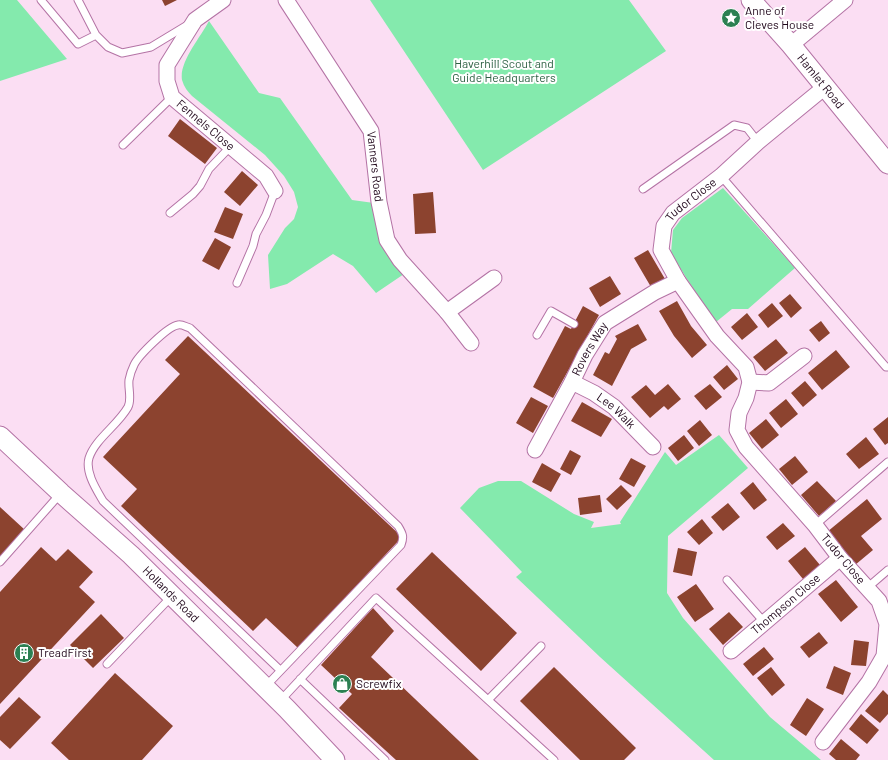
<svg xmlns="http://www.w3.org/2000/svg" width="888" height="760" font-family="Barlow,sans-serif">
	<rect width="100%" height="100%" fill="#fbdef3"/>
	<path fill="#84eaad" d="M0,0H17L67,59L0,81Z
		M370,0H629L666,51L483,170Z
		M209,21L259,93L280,98L352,200L374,203L404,274L376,293L353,266L333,254L287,284L270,289L268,255L285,228L294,219L298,207L294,192L284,176L265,155L192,96C188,92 184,87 182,80C179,62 200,38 209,21Z
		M723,188L795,268L748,309H732L716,322L687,279L671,253L673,230L682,218Z
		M719,435L748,468L668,536L667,593L683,618L770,717L821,760H714L600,657L516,577L522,572L460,508L479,488L498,481H521L574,514L594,522L591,528L621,524L620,522L665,452L676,465Z"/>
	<path fill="#8c432f" d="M162,0H177L165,6Z
		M180,119L217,148L205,164L168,136Z
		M242,171L258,185L240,206L224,192Z
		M433,192L436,233L415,234L413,194Z
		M225,207L243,214L233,239L214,232Z
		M215,238L231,247L219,270L202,261Z
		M648,250L665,279L651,287L634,258Z
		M610,276L621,294L600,307L589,288Z
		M790,294L802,308L791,318L779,303Z
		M677,301L691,326L707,345L692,358L674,336L659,311Z
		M772,303L783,316L768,328L758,315Z
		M583,306L599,315L553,398L533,387L565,326L571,329Z
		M747,313L758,327L742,340L731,327Z
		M821,321L830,333L819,342L809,330Z
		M638,324L647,340L631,349L612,386L593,375L605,352L609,354L617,339L615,336Z
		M188,336L402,537L298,648L266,618L253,631L121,506L137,489L103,457L180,374L165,360Z
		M776,339L788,353L765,371L753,357Z
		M836,350L850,367L822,390L808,373Z
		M727,365L738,379L724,390L713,377Z
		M805,381L817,395L803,407L791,393Z
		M668,384L681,399L668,410L664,406L650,418L631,397L646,385L655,395Z
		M710,384L722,397L706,410L694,396Z
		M531,397L548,406L533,433L516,423Z
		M786,399L798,414L781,428L769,413Z
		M582,402L612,419L601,437L571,421Z
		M888,417V443L885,445L873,429Z
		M766,419L779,435L762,449L749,433Z
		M700,420L712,435L699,446L687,431Z
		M684,435L694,448L678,461L668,448Z
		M866,437L879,454L859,469L846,454Z
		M570,450L581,456L571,475L560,469Z
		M795,456L808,472L792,485L779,469Z
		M631,458L646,466L634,487L619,479Z
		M542,463L561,474L551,492L532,482Z
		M817,481L836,501L819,516L801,495Z
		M753,482L767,500L754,510L740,493Z
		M621,485L632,496L617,510L606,499Z
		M600,495L602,512L580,515L578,498Z
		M867,499L882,519L861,536L873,550L855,565L827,532Z
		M728,503L740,517L723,531L711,517Z
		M0,507L25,530L0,558Z
		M702,519L713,533L699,545L687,532Z
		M783,523L795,536L777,550L766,537Z
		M41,547L56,561L68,549L93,572L79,587L95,602L0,704V592Z
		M805,547L820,565L803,579L788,561Z
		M678,548L697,552L692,576L673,572Z
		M432,552L517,633L481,671L396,589Z
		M836,580L858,607L841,622L818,594Z
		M696,584L714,609L695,622L677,597Z
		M373,608L394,631L371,657L479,760H396L339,708L352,694L321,665Z
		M729,612L743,627L723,645L709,629Z
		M101,614L124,638L93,668L70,645Z
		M819,632L828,643L809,658L800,647Z
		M854,640L869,642L866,666L851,665Z
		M764,647L774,659L753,676L743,664Z
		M834,666L851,673L843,695L826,688Z
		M554,667L636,748L624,760H580L520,701Z
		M771,667L785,685L772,696L757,678Z
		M115,673L173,726L142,760H69L51,743Z
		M883,690L888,695V714L880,723L865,711Z
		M19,697L41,717L10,749L0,740V717Z
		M807,698L824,709L806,736L790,725Z
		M861,714L879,730L867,744L849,729Z
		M841,739L860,755L856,760H836L829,754Z"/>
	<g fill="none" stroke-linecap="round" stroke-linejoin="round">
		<defs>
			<path id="service" d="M41,0L78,44L96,35
				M78,0L96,35L108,47L122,53L151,47L189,24
				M123,145L172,97
				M721,176L886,367H888
				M643,189L734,125L747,128L758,142
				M170,213L193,194L200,186L209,169L231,146
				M237,283L253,246L256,234L266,215L275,191
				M537,335L551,311L574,324
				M815,525L888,462
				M0,562L61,493
				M727,580L764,622
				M867,588L888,570
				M107,664L172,596
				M300,679L385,760
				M265,687L401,545C404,537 403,534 398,526L190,328C186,327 182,324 178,325C168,326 138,356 134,365C132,369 130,375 129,380C128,389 132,399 128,407C118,425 95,439 89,458C85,472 96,489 103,501L280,670
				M488,700L541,646
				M280,701L376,598L554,760"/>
			<g id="minor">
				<path id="s1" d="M223,0L195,20L167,65V81L172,97L266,176L275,191"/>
				<path id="s2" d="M286,0L371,131L379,202L387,240L400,260L447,312L471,343"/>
				<path d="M791,45L845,0"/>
				<path d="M447,312L494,278"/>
				<path id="s3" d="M572,382L594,393L614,407L653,447"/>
				<path d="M750,382L769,383L804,356"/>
				<path id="s4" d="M535,450L572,382L585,355L605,323L655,292L678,281"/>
				<path id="s5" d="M731,651L840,558"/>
				<path id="s6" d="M823,742L869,682L884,656L887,624L879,601L840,558L815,525L746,447L737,430L739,413L746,398L750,382L746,367L717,336L678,281L661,250L664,226L673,213L721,176L758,142L825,87"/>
			</g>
			<g id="tertiary">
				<path id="s7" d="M751,0L791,45L888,164"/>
				<path id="s8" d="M0,436L61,493L131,555L287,709L335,760"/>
			</g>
		</defs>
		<use href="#service" stroke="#b473a5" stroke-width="9"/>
		<use href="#minor" stroke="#b473a5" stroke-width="17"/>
		<use href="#tertiary" stroke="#b473a5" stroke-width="21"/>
		<use href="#service" stroke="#fff" stroke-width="7"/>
		<use href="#minor" stroke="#fff" stroke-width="15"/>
		<use href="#tertiary" stroke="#fff" stroke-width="19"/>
	</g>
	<defs>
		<symbol id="sight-disc" viewBox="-11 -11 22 22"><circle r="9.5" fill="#2c8052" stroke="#fff"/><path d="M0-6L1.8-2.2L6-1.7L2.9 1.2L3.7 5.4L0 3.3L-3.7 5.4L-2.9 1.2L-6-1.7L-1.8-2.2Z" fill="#fff"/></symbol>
		<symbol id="building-disc" viewBox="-11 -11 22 22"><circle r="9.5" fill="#2c8052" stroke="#fff"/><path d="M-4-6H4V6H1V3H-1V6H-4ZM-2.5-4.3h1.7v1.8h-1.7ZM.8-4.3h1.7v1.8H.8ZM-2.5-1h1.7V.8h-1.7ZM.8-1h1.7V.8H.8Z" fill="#fff"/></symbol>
		<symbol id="shop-disc" viewBox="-11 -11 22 22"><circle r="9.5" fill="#2c8052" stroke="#fff"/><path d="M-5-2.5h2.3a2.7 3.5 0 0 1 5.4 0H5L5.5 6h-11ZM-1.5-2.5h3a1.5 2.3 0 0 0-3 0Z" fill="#fff"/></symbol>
	</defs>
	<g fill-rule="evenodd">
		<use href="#sight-disc" x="720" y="7" width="22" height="22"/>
		<use href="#building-disc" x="13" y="642" width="22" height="22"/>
		<use href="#shop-disc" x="331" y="673" width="22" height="22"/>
	</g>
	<g text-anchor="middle" stroke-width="4" stroke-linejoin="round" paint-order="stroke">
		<g font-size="12" fill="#20071b" stroke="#fff" text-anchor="start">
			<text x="745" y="15">Anne of<tspan x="745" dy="14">Cleves House</tspan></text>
			<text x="38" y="657">TreadFirst</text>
			<text x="356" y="688">Screwfix</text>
		</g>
		<g font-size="12" fill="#2d6143" stroke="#fff">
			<text x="504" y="68">Haverhill Scout and<tspan x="504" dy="14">Guide Headquarters</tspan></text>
		</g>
		<g font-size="12" fill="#20071b" stroke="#fff">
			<text dy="4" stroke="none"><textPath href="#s7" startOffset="107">Hamlet Road</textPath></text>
			<text dy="4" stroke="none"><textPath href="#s1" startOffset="164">Fennels Close</textPath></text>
			<text dy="4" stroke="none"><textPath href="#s2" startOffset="192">Vanners Road</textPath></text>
			<text dy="4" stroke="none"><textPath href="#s6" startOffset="658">Tudor Close</textPath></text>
			<text dy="4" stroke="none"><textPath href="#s4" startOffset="115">Rovers Way</textPath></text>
			<text dy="4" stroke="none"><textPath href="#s3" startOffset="53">Lee Walk</textPath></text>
			<text transform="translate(843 559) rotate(50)" y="4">Tudor Close</text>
			<text dy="4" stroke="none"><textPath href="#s8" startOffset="233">Hollands Road</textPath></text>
			<text dy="4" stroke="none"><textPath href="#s5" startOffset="72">Thompson Close</textPath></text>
		</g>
	</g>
</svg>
